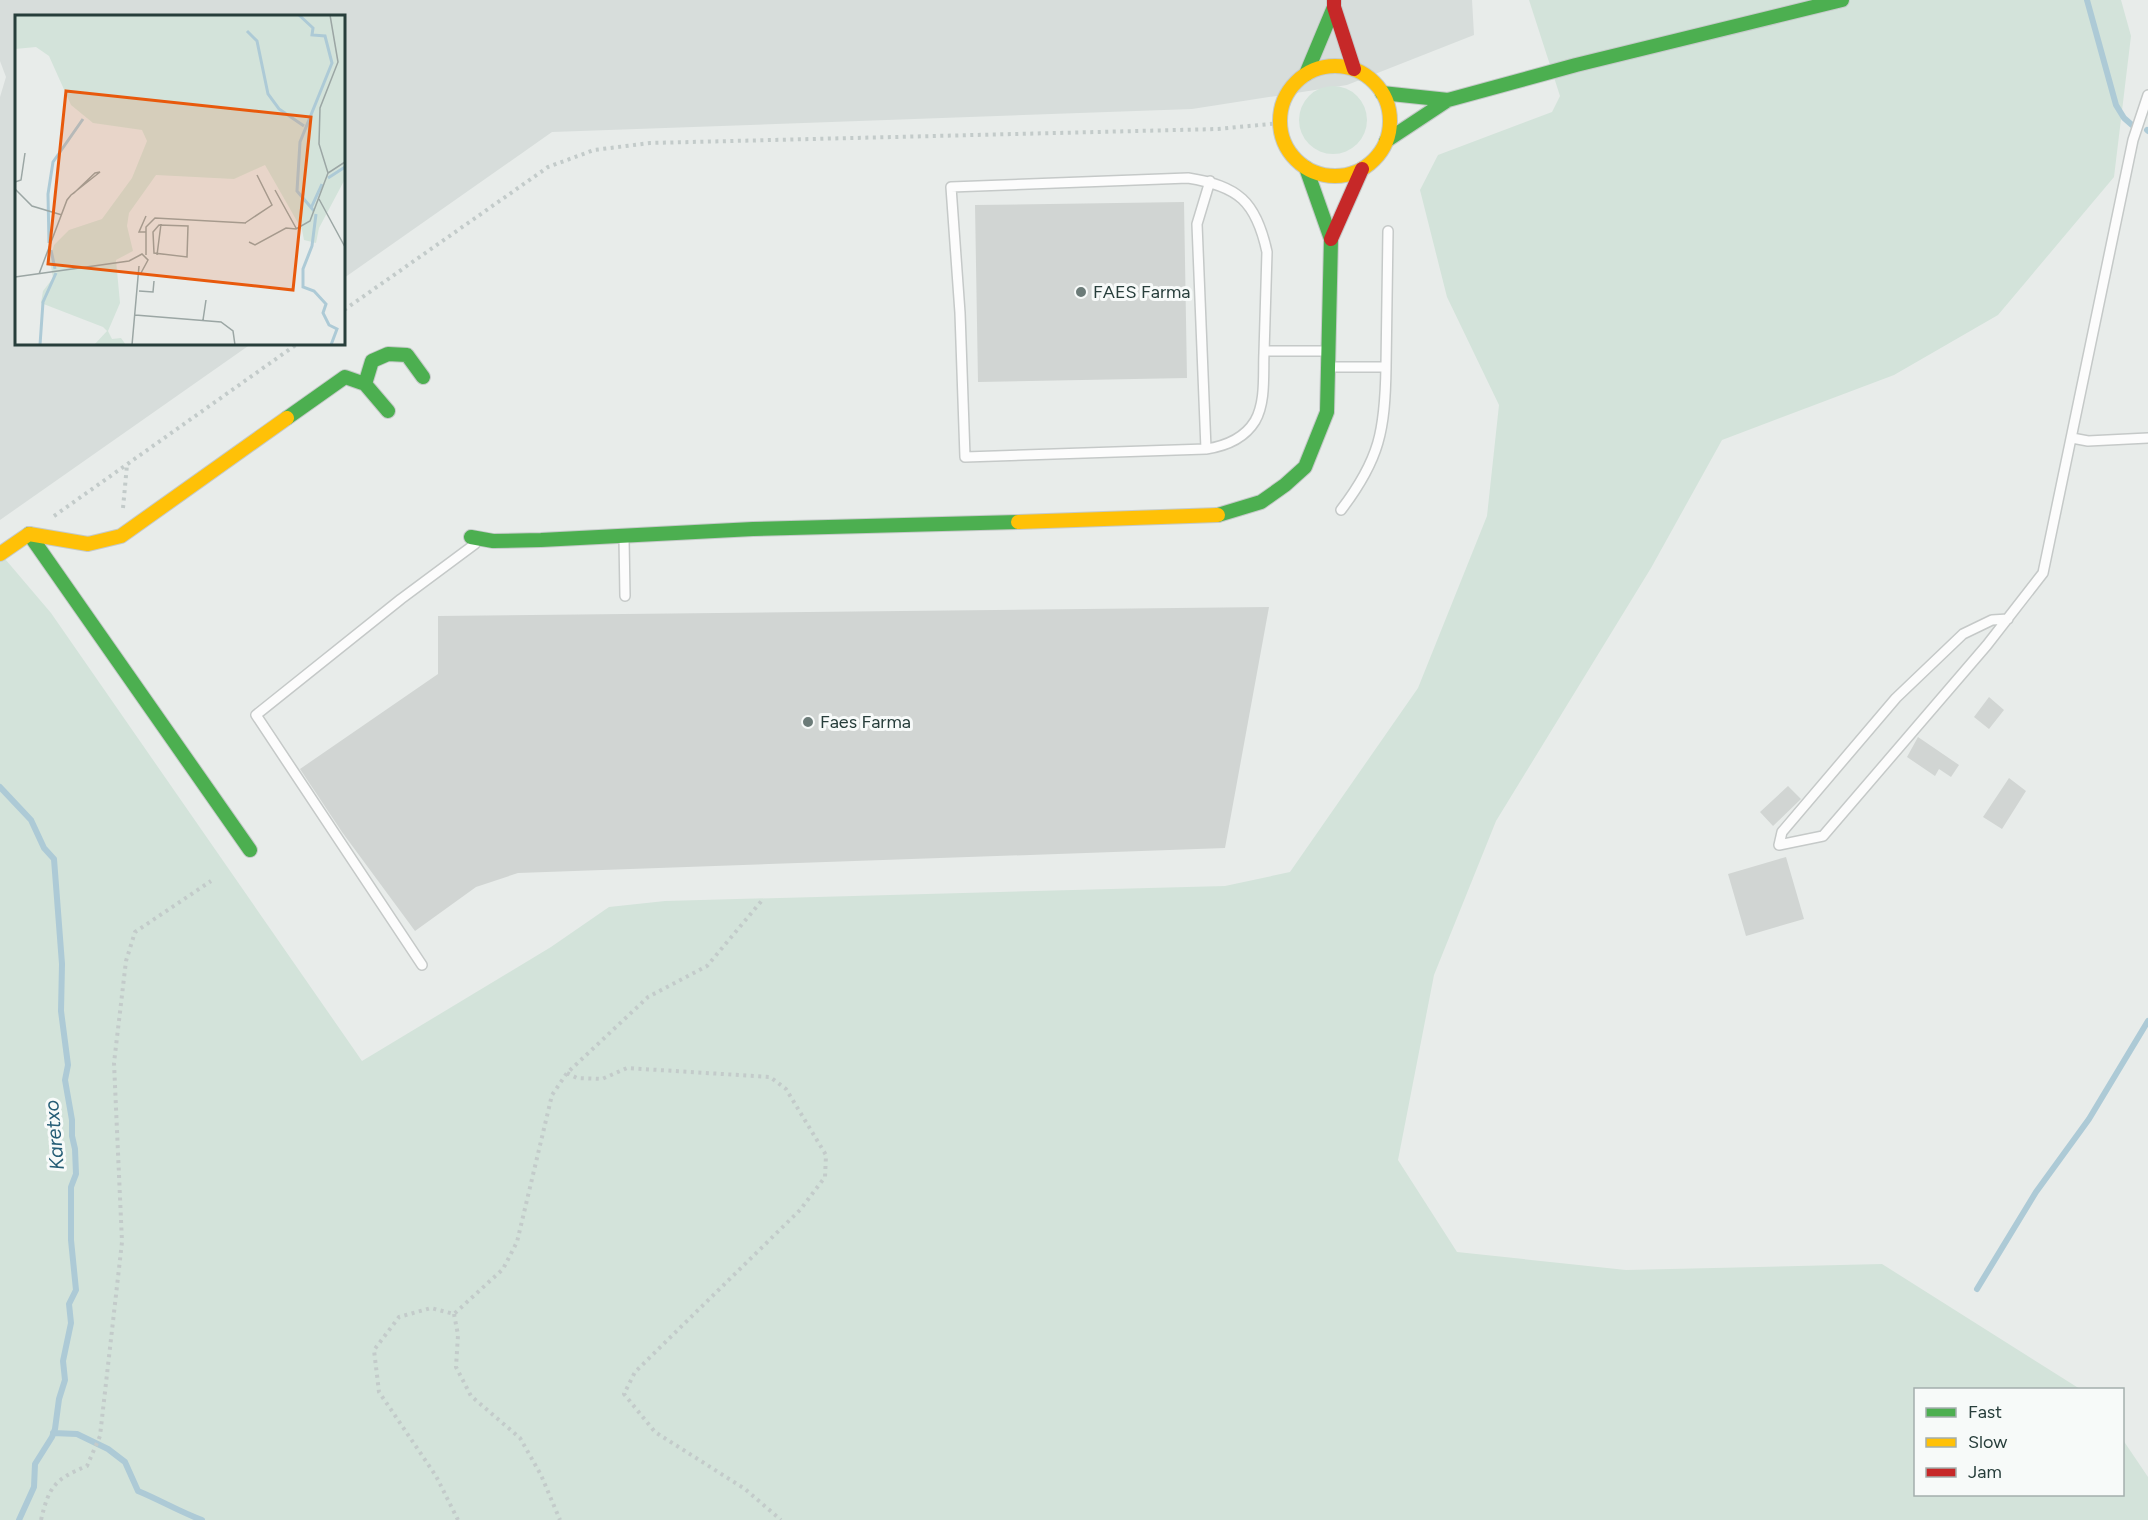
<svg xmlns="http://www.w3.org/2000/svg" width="2148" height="1520" font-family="Figtree,sans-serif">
	<rect width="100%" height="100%" fill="#e8ecea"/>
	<path fill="#d7dddb" d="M0,0H1472L1474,35L1347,85L1192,109L552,132L344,278V16H16V344H251L0,520V97L6,77L0,61Z"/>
	<path fill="#d3e3da" d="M1529,0H2121L2131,36L2114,177L1998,315L1894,375L1722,440L1651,568L1496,821L1434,975L1398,1160L1457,1252L1626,1270L1882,1264L2080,1389L1916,1390V1494H2122L2123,1440L2148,1477V1520H0V553L51,613L362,1061L551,947L609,907L665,901L1225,886L1290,872L1418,688L1487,516L1499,405L1447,297L1420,190L1438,155L1552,112L1560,96Z
		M1299 120a34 34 0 1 1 68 0a34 34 0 1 1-68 0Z"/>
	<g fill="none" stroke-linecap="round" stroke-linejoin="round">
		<path stroke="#adcad6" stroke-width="6" d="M2087,0L2116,105L2124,118L2132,125
			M2147,130L2148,131
			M0,787L31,820L44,848L54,859L62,964L61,1011L68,1065L65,1080L72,1120V1136L75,1149L76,1174L71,1187V1240L76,1290L69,1304L71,1323L63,1361L65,1380L59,1399L55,1429L52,1437L35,1464L34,1487L19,1520
			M1977,1289L2036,1192L2089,1119L2148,1021
			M53,1433L77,1434L108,1449L125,1462L138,1491C160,1500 180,1512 202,1520"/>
	</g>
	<path fill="#d1d5d3" d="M1184,202L1187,378L978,382L975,205Z
		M1269,607L1225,848L518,873L476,887L415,931L342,832L300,769L438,674V616Z
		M1989,697L2004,710L1989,729L1974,717Z
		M1918,737L1959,765L1951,777L1939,769L1935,776L1907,757Z
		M2009,778L2026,791L2002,829L1983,817Z
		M1788,786L1801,799L1773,826L1760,812Z
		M1786,857L1804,919L1746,936L1728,874Z"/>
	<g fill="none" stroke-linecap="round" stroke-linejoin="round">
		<defs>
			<path id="lane" d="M1188,178C1238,186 1256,201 1267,252C1266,285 1265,319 1264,353C1263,374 1266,402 1255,421C1244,439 1226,446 1206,449L965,457L960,313L951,187Z
				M1264,351H1327
				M1331,367H1386C1385,430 1380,459 1341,510
				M1386,367L1388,231
				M2072,438L2088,441L2148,438
				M1206,449L1197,224L1210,181
				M624,538L625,596
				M2008,619L1992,620L1963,634L1896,698L1782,832L1779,845L1823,836L1987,645L2043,573L2133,140L2148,95
				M422,965L256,715L401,599L475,544"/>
			<path id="fast" d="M1306,74L1334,7
				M1382,93L1448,100
				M1386,141L1448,100L1576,65L1842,0
				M365,384L388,411
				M287,418L345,377L365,384L372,361L388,354L407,355L423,377
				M1218,515L1261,502L1285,485L1305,467L1327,412L1331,239L1306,168
				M29,534L250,850
				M471,537L493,541L541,540L753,529L1018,522"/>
			<path id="slow" d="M1280 121a55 55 0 1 1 110 0a55 55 0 1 1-110 0Z
				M1018,522L1218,515
				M0,554L29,534L88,544L121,536L287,418"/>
			<path id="jam" d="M1334,0V7L1354,69
				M1331,239L1362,169"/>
		</defs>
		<use href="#lane" stroke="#c5c9c8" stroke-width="12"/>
		<use href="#fast" stroke="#c5cac9" stroke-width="16"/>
		<use href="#slow" stroke="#c5cac9" stroke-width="16"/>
		<use href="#jam" stroke="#c5cac9" stroke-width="16"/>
		<path stroke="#c3cbca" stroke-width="4" stroke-dasharray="3 4.5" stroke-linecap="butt" d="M344,310L548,167L594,150L650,143L1218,129L1280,123
			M123,508L127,465
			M54,516L297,344
			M567,1073L577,1078L602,1079L627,1068L770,1077L786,1089L826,1155L825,1177L800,1210L635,1372L624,1394L655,1432L745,1489L781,1520
			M454,1314L458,1335L456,1367L471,1396L520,1438L541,1475L560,1520
			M41,1520C49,1486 55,1479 87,1466L100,1436L122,1242L114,1063L126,961L135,932L211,881
			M458,1520L436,1476L379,1392L374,1350L399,1317L431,1308L454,1314L503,1269L517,1242L552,1095L567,1073L648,997L707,966L764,898"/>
		<use href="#lane" stroke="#fcfcfc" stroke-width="9"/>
		<use href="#fast" stroke="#4caf50" stroke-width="14"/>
		<use href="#slow" stroke="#ffc107" stroke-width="14"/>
		<use href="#jam" stroke="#c62828" stroke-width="14"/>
	</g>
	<g fill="#6b7b78" stroke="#f7faf9" stroke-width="2">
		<circle cx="1081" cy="292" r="6"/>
		<circle cx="808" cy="722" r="6"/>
	</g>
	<g text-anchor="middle" stroke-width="6" stroke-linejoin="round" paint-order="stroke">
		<g font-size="18" fill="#273e3b" stroke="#f7faf9" text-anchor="start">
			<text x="1093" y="298">FAES Farma</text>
			<text x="820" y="728">Faes Farma</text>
		</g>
		<g font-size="20" font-style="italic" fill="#255d76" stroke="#f7faf9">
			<text transform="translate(54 1135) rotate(-95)" y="7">Karetxo</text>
		</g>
	</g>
	<g transform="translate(15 15)">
		<rect width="330" height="330" fill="#e8ecea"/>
		<path d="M0,0H330V164L304,213L301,228L289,225L287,215L250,150L219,164L141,160L114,198L112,211L118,236L101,245L105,288L93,316L97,324L106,323L111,330H79L92,316L88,312L26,288L28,276L38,263L35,246L39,230L54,215L87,204L117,163L132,126L127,115L78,108L56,90L34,41L21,32L0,34Z" fill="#d3e3da"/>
		<path fill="none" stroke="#adcad6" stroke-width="3" d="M284,0L298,13L297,20L310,21L317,48L285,127L282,176L299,196M232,16L242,26L253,79L264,94L289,111M313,163L330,152M296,193L307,169M301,199L297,231L288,254V272L299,276L311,289L308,298L314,310L322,314L316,330M34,228L33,179L38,147L68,104M36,235L40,254M25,330L28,287L41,258"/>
		<path fill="none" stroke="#9ba6a4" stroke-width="1.5" d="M313,158L304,129L305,93L323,47L315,0M0,167L6,165L10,138M0,174L17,191L47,200M260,175L281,213M304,184L330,232M230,208L257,190L242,160M144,210L173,211L172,242L139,238L138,217ZM131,217H124L131,201M234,227L240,230L271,213L281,214L295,206L313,158L330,147M131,240V212L140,203L231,208M142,240L146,209M24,259L52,185L56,180L59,178L80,158L85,157L56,180M0,262L114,246L127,239L133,245L126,258M124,276L138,277L139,266M120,300L206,307L218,316L220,330M188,305L191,285M117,330L124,251"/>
		<path fill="#e8590c" fill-opacity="0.15" stroke="#e8590c" stroke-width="3" d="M51,76L296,102L278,275L33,249Z"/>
		<rect width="330" height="330" fill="none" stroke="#273e3b" stroke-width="3"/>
	</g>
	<rect x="1914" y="1388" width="210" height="108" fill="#f7faf9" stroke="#a4afad" stroke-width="1.5"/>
	<rect x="1926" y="1408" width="30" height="9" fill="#4caf50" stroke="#a4afad" stroke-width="1.5"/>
	<text x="1968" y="1418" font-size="18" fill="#273e3b">Fast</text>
	<rect x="1926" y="1438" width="30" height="9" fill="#ffc107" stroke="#a4afad" stroke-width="1.5"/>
	<text x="1968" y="1448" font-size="18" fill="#273e3b">Slow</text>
	<rect x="1926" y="1468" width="30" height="9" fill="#c62828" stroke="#a4afad" stroke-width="1.5"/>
	<text x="1968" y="1478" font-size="18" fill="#273e3b">Jam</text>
</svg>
